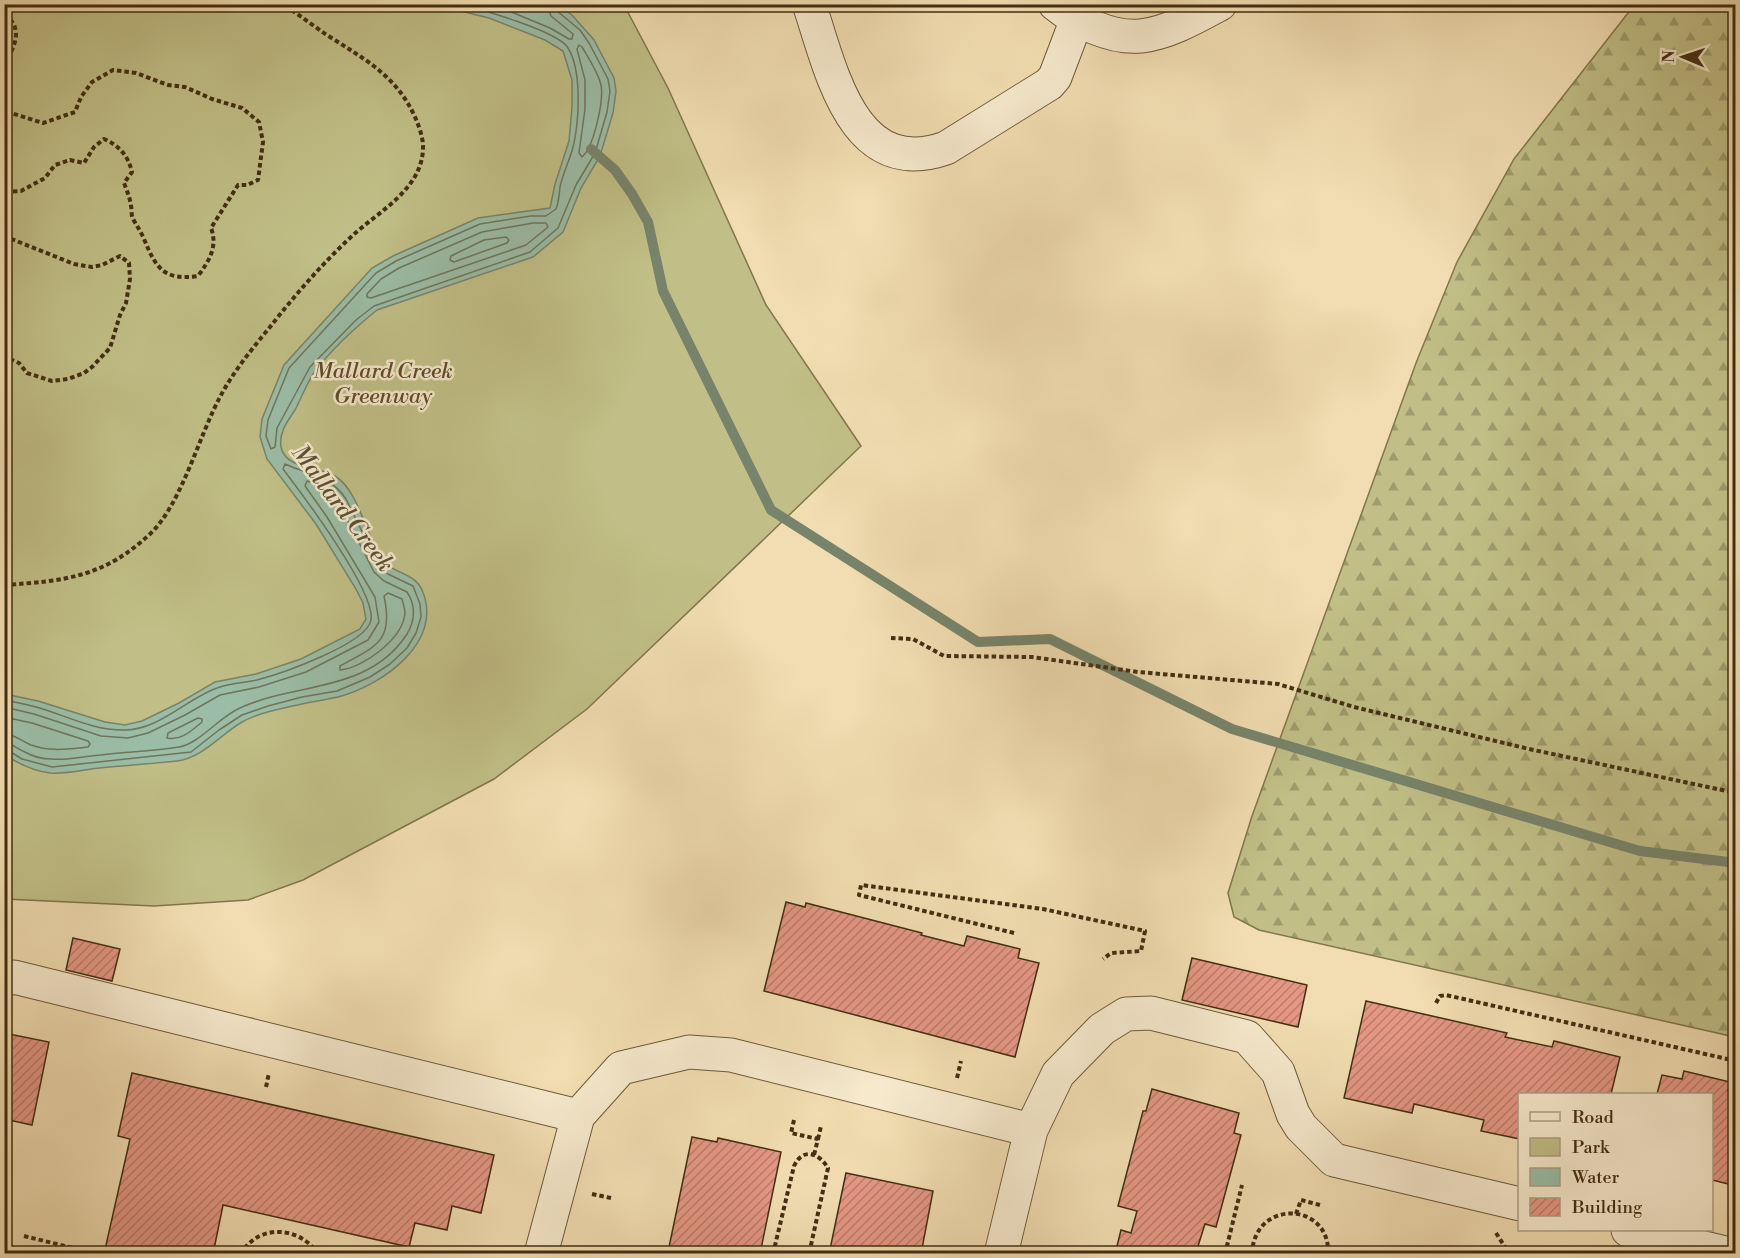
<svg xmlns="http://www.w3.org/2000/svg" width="1740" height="1258" font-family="'Libre Bodoni',serif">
	<defs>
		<pattern id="forest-firs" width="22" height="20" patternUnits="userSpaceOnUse" patternTransform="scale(1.5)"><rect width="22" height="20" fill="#c1bf87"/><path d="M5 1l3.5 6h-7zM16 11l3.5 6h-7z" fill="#9e9c6d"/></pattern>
		<pattern id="building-hatch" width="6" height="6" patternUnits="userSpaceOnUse" patternTransform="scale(1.5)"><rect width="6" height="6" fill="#e59784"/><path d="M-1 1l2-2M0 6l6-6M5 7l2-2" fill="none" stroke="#bb7c6b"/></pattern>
	</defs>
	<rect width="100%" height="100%" fill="#f1ddb1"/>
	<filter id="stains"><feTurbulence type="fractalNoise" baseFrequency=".00333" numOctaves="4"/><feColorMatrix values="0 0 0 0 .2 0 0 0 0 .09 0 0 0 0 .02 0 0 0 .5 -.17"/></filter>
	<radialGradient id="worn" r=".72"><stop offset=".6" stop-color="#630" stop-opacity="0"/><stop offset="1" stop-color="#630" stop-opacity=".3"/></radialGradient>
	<path fill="url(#forest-firs)" stroke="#82764c" stroke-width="1.5" d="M1635,4L1735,5V1037L1259,930L1234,917L1228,893L1252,816L1416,363L1457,262L1514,159Z"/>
	<path fill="#c1bf87" stroke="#82764c" stroke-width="1.5" d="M5,5H624L668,88L766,305L861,446L587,709L494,779L303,880L248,900L154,906L5,899Z"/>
	<path fill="#9bbda7" stroke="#77846b" stroke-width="1.5" d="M436,5H557L572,15L594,40L614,78L616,91L613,113L600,156L581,188L563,232L533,257L377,310C356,327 333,348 316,370C307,382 302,397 295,410C287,422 279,432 281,447C285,469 320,467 335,476C357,489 366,532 378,554C390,575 414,571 422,590C445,642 381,686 338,697C320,701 302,703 284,708C270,711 254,715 242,722C220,735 202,758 177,761C148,764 119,766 91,769C78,771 63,774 50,773C33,771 19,764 5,755V694L38,701L105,722L125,725L142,721L179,703L215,682L256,674L301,659L360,629L366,619L363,603L356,589L316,524L267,459L260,437L262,419L284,365L372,268L393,256L478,218L550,208L555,184L569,141L572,107V80L563,51L545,40L489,18Z"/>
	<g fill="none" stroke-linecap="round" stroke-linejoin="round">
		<path stroke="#6e765c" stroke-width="1.5" d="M458,4C480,9 558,31 568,48C582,70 579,119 574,143C571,158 563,172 560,187C559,195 559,202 556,209L546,216H531L480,224L396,261L376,273L289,368L268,420L266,436L271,449L275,447L277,428L310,367L356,320L374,306L530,252L558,228L576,185L595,153L607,112L610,91L608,79L589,43L580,30L557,11L555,4
			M492,4L550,28L569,39H572L573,34L551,16L547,4
			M579,45L582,47C589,59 598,72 601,85C604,100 594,147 582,157L579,153L585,109V80L577,49Z
			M533,223H546L548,227L526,245L371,298L367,297V294L381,279L399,268L482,232Z
			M506,237L509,240L507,243L454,262L450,260L451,256L484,240Z
			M388,593L402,599C403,604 405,608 405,613C403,639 363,668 340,670V666C376,646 394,642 384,596Z
			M4,700C15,702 25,704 36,707C65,715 92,730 123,730C158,731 186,699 217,688C230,683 244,683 257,680C280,674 367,644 371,620C376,592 302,494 283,469L285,464C309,475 330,475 346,499L380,568L388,574L413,586L420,604L421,617L416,633L407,648L390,664L370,677L337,691L302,697L268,706L242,715L219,730L191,752L52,767L22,759L9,751H4
			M4,707L34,714L101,736L128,738L148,733L185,715L220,695L259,687L306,672L368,640L379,622L375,597L327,517L305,486L307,481L327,488L334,493L374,572L384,581L407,592C416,605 415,621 407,634C369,693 296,682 240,708C219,717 199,744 179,747C153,751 127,752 101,755C85,756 67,761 51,759C43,759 32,756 25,752C17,749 13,743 4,743
			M4,717L32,723L88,741L90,744L88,747C68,749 50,752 31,745C21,741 15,734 4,734
			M198,718L202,719V722C191,731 181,741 167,738L168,733Z"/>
		<path stroke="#77846b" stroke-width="10" d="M591,149L615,170L632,194L648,222L663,291L771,510L978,642L1050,639L1232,729L1640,851L1736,863"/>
	</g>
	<path fill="url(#building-hatch)" stroke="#422e12" stroke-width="1.5" d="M786,902L805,907L806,903L922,933L921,935L964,946L967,936L1020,949L1018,958L1039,963L1015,1057L764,991Z
		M73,938L120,949L112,981L66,970Z
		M1192,958L1307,985L1298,1027L1182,1000Z
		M1366,1001L1507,1033L1505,1037L1552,1047L1554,1041L1620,1057L1611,1094H1520V1139L1481,1131L1484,1120L1414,1104L1412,1113L1344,1098Z
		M4,1033L49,1042L32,1125L4,1119Z
		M1684,1071L1730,1082L1728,1091L1736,1093V1186L1712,1180V1094H1657L1662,1075L1682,1079Z
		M132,1073L494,1155L481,1213L452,1206L447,1230L415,1223L409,1247L223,1205L213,1254H104L130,1139L118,1136Z
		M1152,1089L1239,1113L1234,1133L1241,1135L1216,1227L1205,1224L1198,1246L1211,1249L1210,1254H1115L1121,1230L1131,1233L1137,1211L1118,1206L1143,1111H1146Z
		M692,1137L717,1142L718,1138L781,1152L761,1249L747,1246L745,1254H663V1251L668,1252Z
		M846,1173L933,1191L921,1254H829Z"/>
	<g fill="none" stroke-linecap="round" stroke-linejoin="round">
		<defs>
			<path id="minor" d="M809,4C831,69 852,181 946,148L1049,84L1055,77L1077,19
				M1055,4C1077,22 1112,39 1141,36C1168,33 1196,17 1220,4
				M4,980L14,977L578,1116
				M1031,1130L1058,1074L1102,1029L1126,1014L1151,1013L1247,1037L1278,1072L1293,1114L1301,1127L1334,1160L1520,1204
				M1628,1230L1730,1254
				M541,1254L578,1116L621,1068L689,1052L731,1055L1031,1130L1001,1254"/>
		</defs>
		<use href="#minor" stroke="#6e5a3a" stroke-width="35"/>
		<path stroke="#422e12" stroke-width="4" stroke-dasharray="4.5 3" stroke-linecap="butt" d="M4,15C25,27 14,49 4,64
			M4,75L8,88L4,94
			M4,103L11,113L43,123L75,112L81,97L92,82L113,70L136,73L168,85L185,87L212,99L242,108L259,122L263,142L258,180L247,185H238L211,228C218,247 209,261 198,276C164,281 156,268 144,239C141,232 137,226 133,219C131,216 132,210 131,206C130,198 127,191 124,183L132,172C128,156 120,146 104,139L94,147L84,163L70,160L55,165L45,178L21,191L4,192
			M4,236L74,264L92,267L102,265L120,256L129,263L130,279L126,303L120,315L110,348L92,367L84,373L68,379L52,381L27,373L19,363L10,359L4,360
			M4,585C65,581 104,577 150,534C181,505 199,436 220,397C233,372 252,349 270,327C295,295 322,264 352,236C379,211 423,189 423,147C423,137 419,126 415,117C396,75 364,59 327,35C312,25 297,13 282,4
			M891,638L913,639L944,656L1032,657L1138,672L1278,684L1354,707L1529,749L1736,793
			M1014,933L859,895L861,885L1043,909L1145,931L1141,951L1111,953L1103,959
			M1436,1003L1440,996L1446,995L1736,1061
			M957,1078L961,1061
			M266,1087L269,1073
			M794,1120L791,1133L818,1139L814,1155
			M818,1139L821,1126
			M592,1194L611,1198
			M1296,1214L1301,1200L1320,1205
			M1496,1233L1507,1250
			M24,1236L73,1248
			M240,1254C246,1246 252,1239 262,1235C281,1227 307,1235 317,1254
			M773,1254L794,1166C803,1147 819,1153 828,1168L809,1254
			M1225,1254L1242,1185
			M1252,1254C1254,1198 1331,1202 1328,1254"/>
		<use href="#minor" stroke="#f6e9cc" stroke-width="33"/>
	</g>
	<g text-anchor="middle" stroke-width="5" stroke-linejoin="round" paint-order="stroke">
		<g font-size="22" font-style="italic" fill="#5b4b29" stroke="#f6e9cc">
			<text x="383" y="378">Mallard Creek<tspan x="383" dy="25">Greenway</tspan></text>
		</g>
		<g font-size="24" font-style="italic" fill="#585237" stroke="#f6e9cc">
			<text transform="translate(343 508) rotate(53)" y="8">Mallard Creek</text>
		</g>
	</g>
	<rect width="1740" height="1258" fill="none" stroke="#f1ddb1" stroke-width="24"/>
	<rect x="6" y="6" width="1728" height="1246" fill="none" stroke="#422e12" stroke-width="3"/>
	<rect x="12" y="12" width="1716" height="1234" fill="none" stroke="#422e12" stroke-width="1.5"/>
	<rect x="1518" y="1093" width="195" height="138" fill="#f6e9cc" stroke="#ae9e82" stroke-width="1.5"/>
	<rect x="1530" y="1112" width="30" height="9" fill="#f6e9cc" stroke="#ae9e82" stroke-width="1.5"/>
	<text x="1572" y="1123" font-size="18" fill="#422e12">Road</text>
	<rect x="1530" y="1138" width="30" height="18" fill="#c1bf87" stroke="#ae9e82" stroke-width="1.5"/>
	<text x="1572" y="1153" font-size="18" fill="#422e12">Park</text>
	<rect x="1530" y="1168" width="30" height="18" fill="#9bbda7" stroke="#ae9e82" stroke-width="1.5"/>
	<text x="1572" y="1183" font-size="18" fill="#422e12">Water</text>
	<rect x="1530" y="1198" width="30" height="18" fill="url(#building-hatch)" stroke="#ae9e82" stroke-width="1.5"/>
	<text x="1572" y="1213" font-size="18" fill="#422e12">Building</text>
	<g transform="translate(1683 57) rotate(272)" stroke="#f6e9cc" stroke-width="4.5" paint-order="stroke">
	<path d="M0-4.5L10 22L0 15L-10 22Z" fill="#422e12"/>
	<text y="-9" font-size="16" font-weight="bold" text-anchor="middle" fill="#422e12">N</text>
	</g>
	<rect width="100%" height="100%" filter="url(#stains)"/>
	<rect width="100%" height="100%" fill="url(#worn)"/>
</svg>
